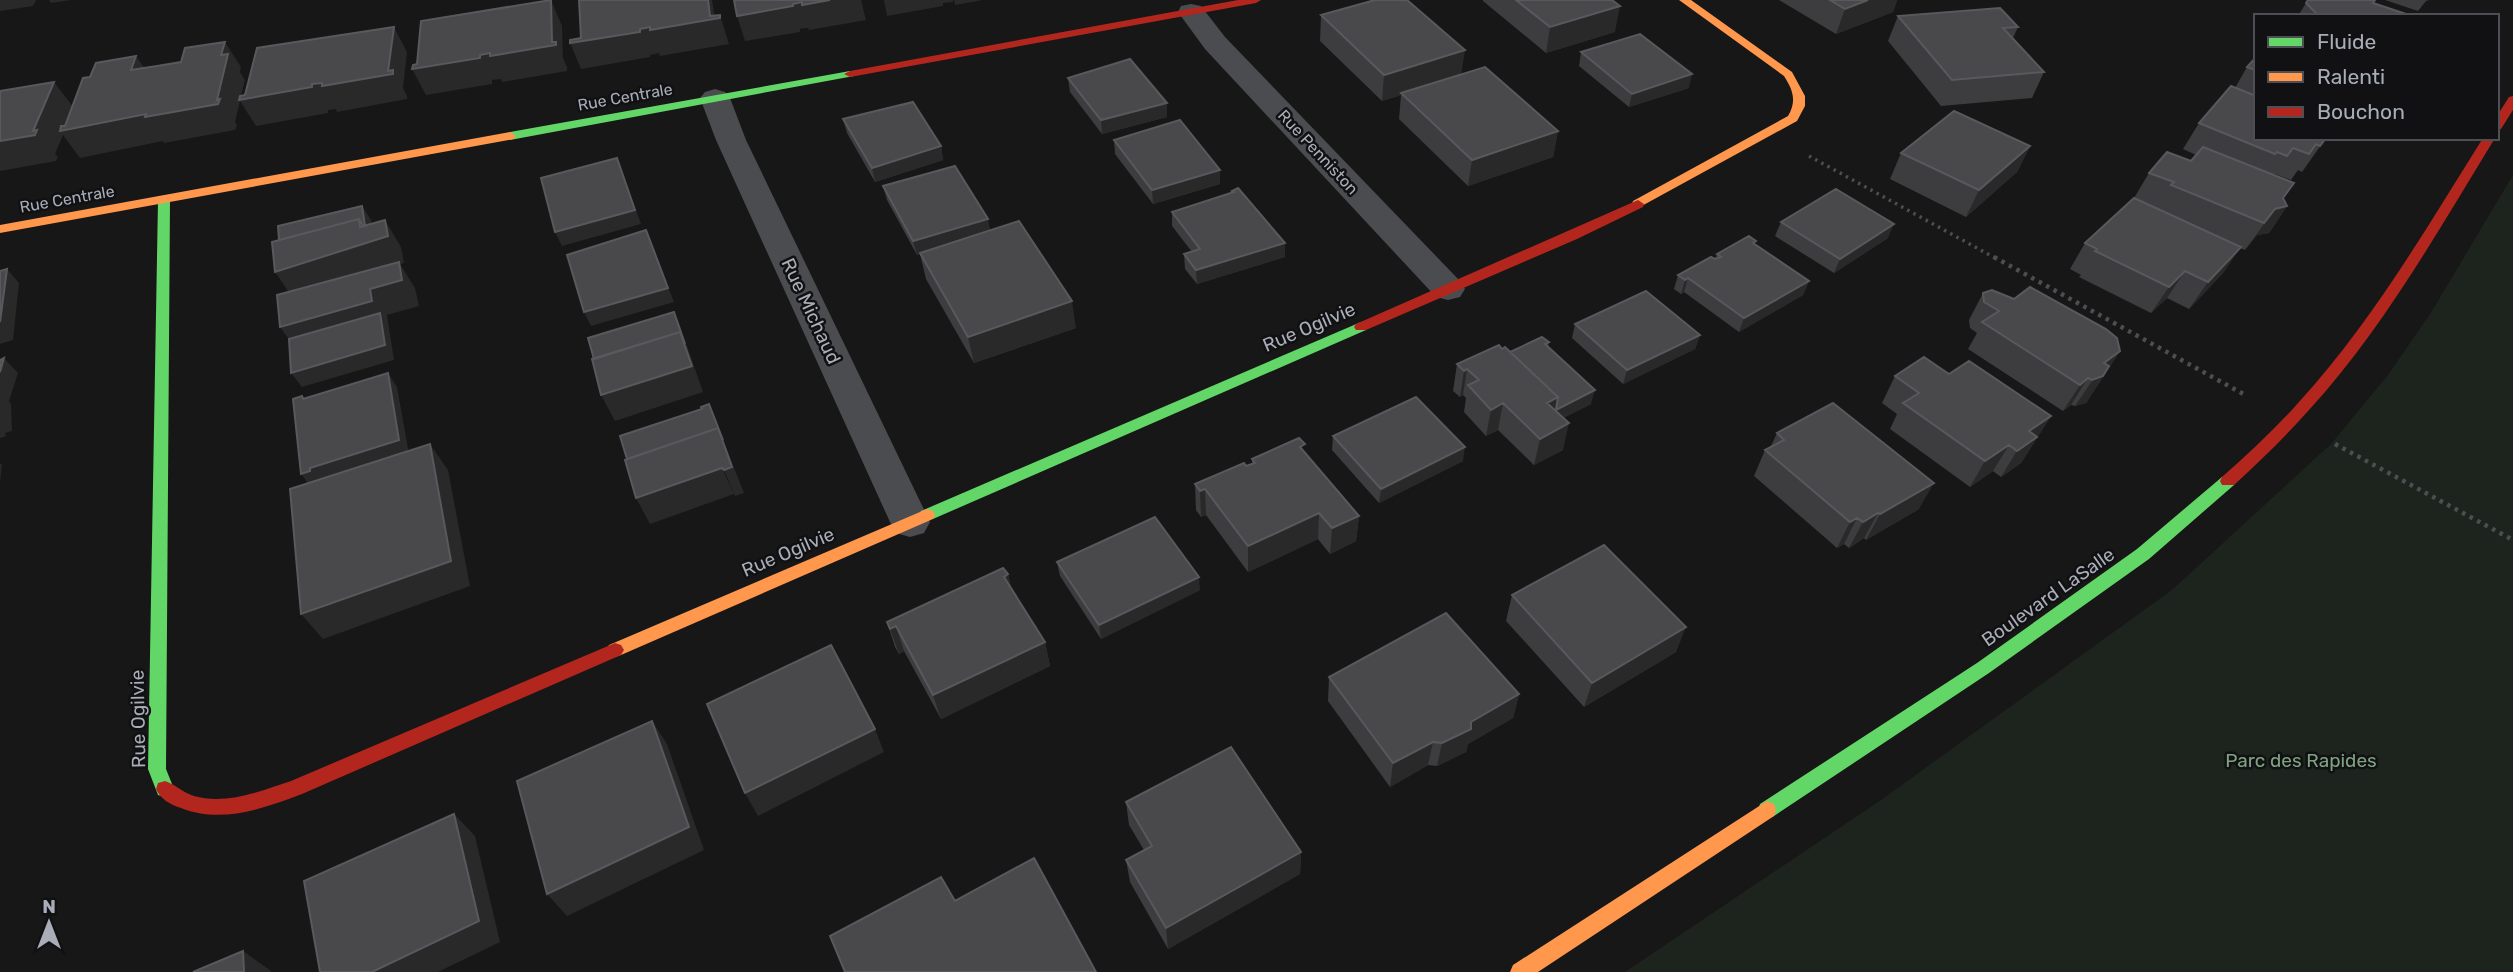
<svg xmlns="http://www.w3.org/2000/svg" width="2513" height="972" viewBox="0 0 2513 972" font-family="Rubik,sans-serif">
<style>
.green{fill:#1d241e}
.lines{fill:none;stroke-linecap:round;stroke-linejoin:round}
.path-far1{stroke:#4d4e52;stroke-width:3.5;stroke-dasharray:2.5 4.5;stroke-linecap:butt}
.path{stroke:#4d4e52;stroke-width:4.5;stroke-dasharray:3.5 5;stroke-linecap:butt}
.street{fill:#4b4c50;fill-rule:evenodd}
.fast{fill:#63d668;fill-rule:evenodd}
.slow{fill:#ff974d;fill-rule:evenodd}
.jam{fill:#b3261e;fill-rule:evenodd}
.wall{fill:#3d3d3f}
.shaded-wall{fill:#29292a}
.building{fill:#49494c;stroke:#58595d;stroke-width:2}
.labels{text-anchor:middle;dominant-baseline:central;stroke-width:5;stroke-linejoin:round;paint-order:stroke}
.far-street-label{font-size:16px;fill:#a8adb8;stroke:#111113}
.street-label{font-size:19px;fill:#a8adb8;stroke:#111113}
.park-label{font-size:19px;fill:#7fa381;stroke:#111113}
</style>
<rect width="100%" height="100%" fill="#171717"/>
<!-- green -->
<path class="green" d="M2513 175V972H1625L1881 800 2172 590 2332 443 2388 375 2432 311Z"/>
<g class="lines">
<!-- path-far1 -->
<path class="path-far1" d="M1809 156 1997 259"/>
<!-- path -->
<path class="path" d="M1994 257 2247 396
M2335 444 2513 540"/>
<!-- street -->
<path class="street" d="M1191 4 1201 6 1225 37 1460 281 1465 289 1460 297 1448 300 1436 297 1205 49 1178 12 1181 6Z
M715 89 725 92 730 98 746 140 930 522 924 533 910 537 896 533 890 522 716 140 700 98 705 92Z"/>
<!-- fast -->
<path class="fast" d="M850 71 856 74 854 76 510 140 504 136 510 132Z
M164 196 170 200 166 769 174 789 172 795 165 797 158 795 148 769 158 200Z
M1361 322 1366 324 1368 327 1366 330 933 519H921L919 515 921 511Z
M2228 475 2234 477 2236 481 2234 485 2149 559 1989 673 1774 816 1767 819 1760 816 1758 810 1760 804 1977 663 2137 549 2222 477Z"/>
<!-- slow -->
<path class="slow" d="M1679 0H1691L1792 72 1805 96V106L1797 121 1638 208 1632 204 1633 201 1788 116C1797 101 1793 90 1784 76Z
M510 132 516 136 514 139 0 233V225Z
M927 509 933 511 935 515 933 519 621 655 615 657 609 655 606 650 609 645Z
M1767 801 1774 804 1776 810 1774 816 1538 972H1510L1513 965Z"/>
<!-- jam -->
<path class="jam" d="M1238 0H1261L1256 3 850 77 844 74 850 71Z
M2513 96V110L2501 129 2497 130V116L2509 97Z
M2483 138H2495C2438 231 2383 329 2309 410 2285 437 2260 461 2234 485H2222L2220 481 2222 477C2249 453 2275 429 2299 402 2371 323 2426 229 2483 138Z
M1638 200 1644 204 1643 207 1577 239 1366 330H1356L1354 327 1356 324Z
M615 643 621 645 624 650 621 655 302 794C262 809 221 824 181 808 171 805 160 799 156 789L158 783 165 781C175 784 183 793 194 796 226 805 261 791 291 781Z"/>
</g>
<!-- wall -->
<path class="wall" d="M1483 0H1612L1615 32 1546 53 1483 1Z
M1779 0H1897L1893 12 1836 34Z
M2375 0 2373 3 2412 16H2298L2306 3Z
M2385 0H2429L2426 1 2418 11Z
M1321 15 1461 74 1558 131 1553 157 1468 186 1399 119 1401 95 1382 101 1320 41Z
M1898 16 2018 27 2013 38 2044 72 2032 98 1941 106 1888 41Z
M1581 52 1689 88 1629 107 1579 66Z
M2256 57V138H2326L2302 172 2298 170 2291 180 2275 174 2274 176 2287 206 2269 233 2257 235 2245 250 2240 248 2223 273 2189 309 2167 298 2151 313 2079 277 2081 275 2070 269 2085 243 2134 198 2149 173 2191 161 2196 155 2183 149 2199 123 2235 88 2247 67Z
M1068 78 1167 103V117L1102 134 1070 92Z
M843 119 941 146 943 160 875 182 847 133Z
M1114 140 1220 184 1153 204 1115 154Z
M2030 146 2017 172 1966 217 1890 179 1901 153Z
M883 186 990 231 1076 328 974 363 926 279 920 254 917 255 887 200Z
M1232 191 1285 257 1197 284 1185 269 1184 254 1192 252 1172 226V212L1232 193Z
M1781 222 1888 238 1834 273 1775 236Z
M1755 244 1809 281 1803 295 1739 332 1684 292 1681 294 1674 289 1678 275 1715 259 1717 254Z
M1983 293 2120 351 2086 403 2075 406 2071 405 2063 411 1968 349 1977 333 1970 328 1969 320Z
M1575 324 1700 335 1695 349 1623 384 1572 338Z
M1549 342 1548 347 1591 404 1563 418V450L1534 465 1498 430 1486 436 1464 412 1466 398 1463 395 1460 397 1453 391 1457 364 1502 349 1510 352Z
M1949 374 2051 416 2021 463 2001 477 1993 471 1970 487 1890 429 1897 414 1882 403 1895 376Z
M1777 433 1919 509 1866 540 1864 538 1849 548 1844 544 1837 548 1754 476 1765 450 1771 446Z
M1333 436 1463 461 1379 503 1332 450Z
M1304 452 1359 516 1356 541 1330 554 1318 539 1248 572 1206 515 1201 517 1196 510 1195 484 1246 466 1252 464V459Z
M1057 562 1200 590 1101 639 1060 576Z
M1008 574 1011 588 1045 642 1050 666 941 719 904 651 899 654 895 647 887 622Z
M1512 595 1676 652 1584 707 1506 621Z
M1329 677 1519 694 1513 718 1468 744 1466 752 1437 766 1428 765 1390 787 1328 701Z
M1126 802 1301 852 1300 874 1168 949 1130 882 1126 860 1144 850 1129 825Z"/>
<!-- shaded-wall -->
<path class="shaded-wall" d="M0 0H36L33 6 0 11Z
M49 0H71L51 3Z
M551 0 562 26 563 58 567 67V71L502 82 501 79 492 80V84L426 95 412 69 480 55 552 42Z
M708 0H712L715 19 720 15 729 44 660 56 659 53 650 55V57L581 69 570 43 650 27Z
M830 0H861L866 20 809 30 808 28H805L800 29V32L745 41 737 16 793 4Z
M884 0H953V2L943 3V6L887 16Z
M954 0H983L955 5Z
M1868 0H1897L1893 12 1836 34 1845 9Z
M1620 6 1615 32 1546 53 1550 27Z
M394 27 407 52 403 88 407 96V99L337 112 336 109 328 110V113L256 126 240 101 235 122 237 125 235 130 164 143 163 141 80 158 63 135 55 154 58 157 56 161 0 171V141L33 131 54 82 74 108 217 100 221 55 225 42 241 67 240 72 245 80 240 99 312 84 388 71Z
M1465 50 1461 76 1401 93V95L1382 101 1384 75Z
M136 56 154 82 131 70Z
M1692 74 1689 88 1629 107 1632 94Z
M1167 103V117L1102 134 1101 120Z
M1558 131 1553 157 1468 186 1472 160Z
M941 146 943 160 875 182 872 168Z
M2030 146 2017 172 1966 217 1979 190Z
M617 158 641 224 562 246 555 232Z
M1220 170V184L1153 204 1152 190Z
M362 206 371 220 374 240 385 220 401 247 404 263 400 264 415 288 419 306 387 315 394 360 302 387 291 373 299 353 280 327 293 298 275 272 360 227 359 219Z
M2287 206 2269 233 2257 235 2245 250 2275 209Z
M988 219 991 233 917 255 913 241Z
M1894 224 1888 238 1834 273 1840 259Z
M646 230 674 302 591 326 584 312Z
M1285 243V257L1197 284 1196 270Z
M2241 247 2223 273 2189 309 2208 282Z
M7 269 19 283 13 340 0 344V322Z
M2185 271 2167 298 2151 313 2169 287Z
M1688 278 1684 292 1681 294 1685 280Z
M1809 281 1803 295 1739 332 1744 318Z
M1072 301 1076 328 974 363 968 337Z
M674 312 680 326 703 392 615 421 601 395Z
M1700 335 1695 349 1623 384 1627 370Z
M2120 351 2086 403 2075 406 2104 363Z
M4 358 18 373 9 401 11 404 12 431 5 433 6 436 0 438V372Z
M1467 369 1463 395 1460 397 1464 371Z
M388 373 397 387 409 454 312 488 301 474 310 468Z
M2088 378 2071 405 2063 411 2080 385Z
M1595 390 1591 404 1541 429 1547 403 1558 397Z
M1503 403 1498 430 1486 436 1491 410Z
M709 404 744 493 735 496 724 470 728 455 638 486Z
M2051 416 2021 463 2001 477 2029 431Z
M1569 423 1563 450 1534 465 1540 439Z
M430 444 448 470 470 586 323 639 301 614Z
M2009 445 1993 471 1970 487 1985 461Z
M1465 447 1463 461 1379 503 1381 489Z
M0 463 2 465 0 482Z
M722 468 734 494 650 524 636 498Z
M1934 483 1919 509 1866 540 1880 514Z
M1205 489 1206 515 1201 517 1200 491Z
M1319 513 1318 539 1248 572V546Z
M1878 513 1864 538 1849 548 1863 522Z
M1359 516 1356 541 1330 554 1332 528Z
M1857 518 1844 544 1837 548 1850 522Z
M1008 574 1013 599 1004 577Z
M1199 577 1200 590 1101 639 1099 625Z
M896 626 904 651 899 654 890 629Z
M1686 627 1676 652 1584 707 1592 683Z
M1045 642 1050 666 941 719 933 695Z
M1519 694 1513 718 1468 744 1466 752 1437 766 1442 743 1471 722Z
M652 721 667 744 704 850 567 916 547 894Z
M875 729 884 752 758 816 745 793Z
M1433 742 1428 765 1390 787 1393 763Z
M454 814 475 836 500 942 438 972H372Z
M1301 852 1300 874 1168 949 1166 928Z
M243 951 271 971V972H244Z"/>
<!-- building -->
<path class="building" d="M551 0 552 42H556V45L490 56V53L480 55V58L412 69 413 65 417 64 421 21Z
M579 0H708L710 16 720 15V18L650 30V27L640 29V32L570 43V40L581 38Z
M734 0H830L802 5V2L793 4V6L737 16Z
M1375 0H1407L1465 50 1384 75 1321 15Z
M1516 0H1612L1620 6 1550 27Z
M1830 0H1868L1845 9Z
M2308 0H2375L2373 3 2412 16H2319L2306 3Z
M2000 8 2018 27 2003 28 2044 72 1952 80 1898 16Z
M394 27 388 71 393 70V74L322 86V83L312 84V87L239 100 240 96 245 95 257 48Z
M1640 34 1692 74 1632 94 1581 52Z
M225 42 221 55 228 54 217 100 220 99 218 104 145 117 146 114 60 131 61 126H65L83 78 90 77 96 63 136 56 131 70 157 66 181 62 185 48Z
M2256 57V70L2247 67Z
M1130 59 1167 103 1101 120 1068 78Z
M1485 67 1558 131 1472 160 1401 93Z
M54 82 33 131 37 130 35 135 0 141V91Z
M2231 86 2256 96V138H2326L2320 146 2316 144 2309 154 2293 148 2287 156 2277 152 2275 154 2199 123Z
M913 102 941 146 872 168 843 119Z
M1954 111 2030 146 1979 190 1901 153Z
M1180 120 1220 170 1152 190 1114 140Z
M2203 147 2294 183 2283 198 2287 206 2275 209 2264 223 2171 185 2174 182 2149 173 2167 152 2191 161Z
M617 158 635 210 555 232 541 178Z
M955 166 988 219 913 241 883 186Z
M1238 188 1285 243 1196 270 1184 254 1200 249 1172 212 1234 192 1232 191Z
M1836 189 1894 224 1840 259 1781 222Z
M2134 198 2241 247 2208 282 2185 271 2169 287 2095 251 2097 249 2085 243Z
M362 206 365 226H363L359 219 279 240 278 226Z
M359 219 360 227 385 220 388 236 275 272 272 242Z
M1019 221 1072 301 968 337 920 253Z
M646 230 668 288 584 312 567 255Z
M1749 236 1756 241 1753 243 1809 281 1744 318 1688 278 1685 280 1678 275 1711 257 1715 259 1721 257 1717 254Z
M399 262 402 280 370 289 372 301 280 327 277 295Z
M7 269 0 322V271Z
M2030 287 2106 329 2117 338 2120 351 2104 363 2109 366 2103 376 2092 380 2088 378 2080 385 1982 322 1999 311 1984 302 1983 293 1992 290 2014 299Z
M1646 291 1700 335 1627 370 1575 324Z
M674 312 685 344 680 332 594 359 588 338Z
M380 313 385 345 291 373 289 339Z
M680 332 692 366 601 395 592 359Z
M1542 337 1549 342 1545 344 1595 390 1556 410 1558 397 1510 352Z
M1499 345 1502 349 1505 347 1558 397 1547 403 1569 423 1540 439 1503 403 1491 410 1468 385 1479 380 1467 369 1464 371 1457 364Z
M1924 357 1949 374 1969 361 2051 416 2029 431 2037 437 2017 451 2009 445 1985 461 1903 403 1919 393 1895 376Z
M4 358 0 372V360Z
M388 373 399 440 310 468V471L301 474 293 399 302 396 303 399Z
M1416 397 1465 447 1381 489 1333 436Z
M1833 403 1934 483 1880 514 1878 513 1863 522 1857 518 1850 522 1765 450 1784 440 1777 433Z
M709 404 723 440 718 428 627 459 620 436 702 409 701 407Z
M718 428 732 467 724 470 722 468 636 498 625 460Z
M1299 438 1305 444 1300 447 1359 516 1332 528 1319 513 1248 546 1205 489 1200 491 1195 484 1244 463 1246 466 1255 463 1252 459Z
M430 444 451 561 301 614 290 489Z
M1155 517 1199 577 1099 625 1057 562Z
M1604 545 1686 627 1592 683 1512 595Z
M1003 568 1008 574 1004 577 1045 642 933 695 896 626 890 629 887 622Z
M1446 613 1519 694 1471 722V729L1442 743 1433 742 1393 763 1329 677Z
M831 645 875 729 745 793 707 704Z
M652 721 689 827 547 894 517 781Z
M1231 747 1301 852 1166 928 1126 860 1152 846 1126 802Z
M454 814 479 921 372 972H320L304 881Z
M1034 858 1096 972H845L830 936 941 877 955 901Z
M243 951 244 972H193Z"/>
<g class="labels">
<!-- far-street labels -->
<g class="far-street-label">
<text transform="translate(625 97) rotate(-10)">Rue Centrale</text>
<text transform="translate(1318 152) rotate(47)">Rue Penniston</text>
<text transform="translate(67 199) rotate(-10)">Rue Centrale</text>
</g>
<!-- street labels -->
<g class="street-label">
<text transform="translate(811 311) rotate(65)">Rue Michaud</text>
<text transform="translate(1309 327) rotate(-23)">Rue Ogilvie</text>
<text transform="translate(788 552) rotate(-23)">Rue Ogilvie</text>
<text transform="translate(2048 597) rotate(-35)">Boulevard LaSalle</text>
<text transform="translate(138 719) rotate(-91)">Rue Ogilvie</text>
</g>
<!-- park labels -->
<g class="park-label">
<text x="2301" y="760">Parc des Rapides</text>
</g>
</g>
<!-- legend -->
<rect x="2254" y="14" width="245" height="126" fill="#111113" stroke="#4d4f55" stroke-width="2"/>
<rect x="2268" y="37" width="35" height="10" fill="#63d668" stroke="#4d4f55" stroke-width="2"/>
<text x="2317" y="49" font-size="21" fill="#a8adb8">Fluide</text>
<rect x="2268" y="72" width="35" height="10" fill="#ff974d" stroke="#4d4f55" stroke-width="2"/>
<text x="2317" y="84" font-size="21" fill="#a8adb8">Ralenti</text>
<rect x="2268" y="107" width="35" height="10" fill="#b3261e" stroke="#4d4f55" stroke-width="2"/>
<text x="2317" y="119" font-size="21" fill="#a8adb8">Bouchon</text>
<!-- north arrow -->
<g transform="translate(49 923)" stroke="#111113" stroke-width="5" paint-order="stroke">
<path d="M0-5L12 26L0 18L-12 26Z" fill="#a8adb8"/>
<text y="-10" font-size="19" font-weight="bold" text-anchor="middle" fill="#a8adb8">N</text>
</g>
</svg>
